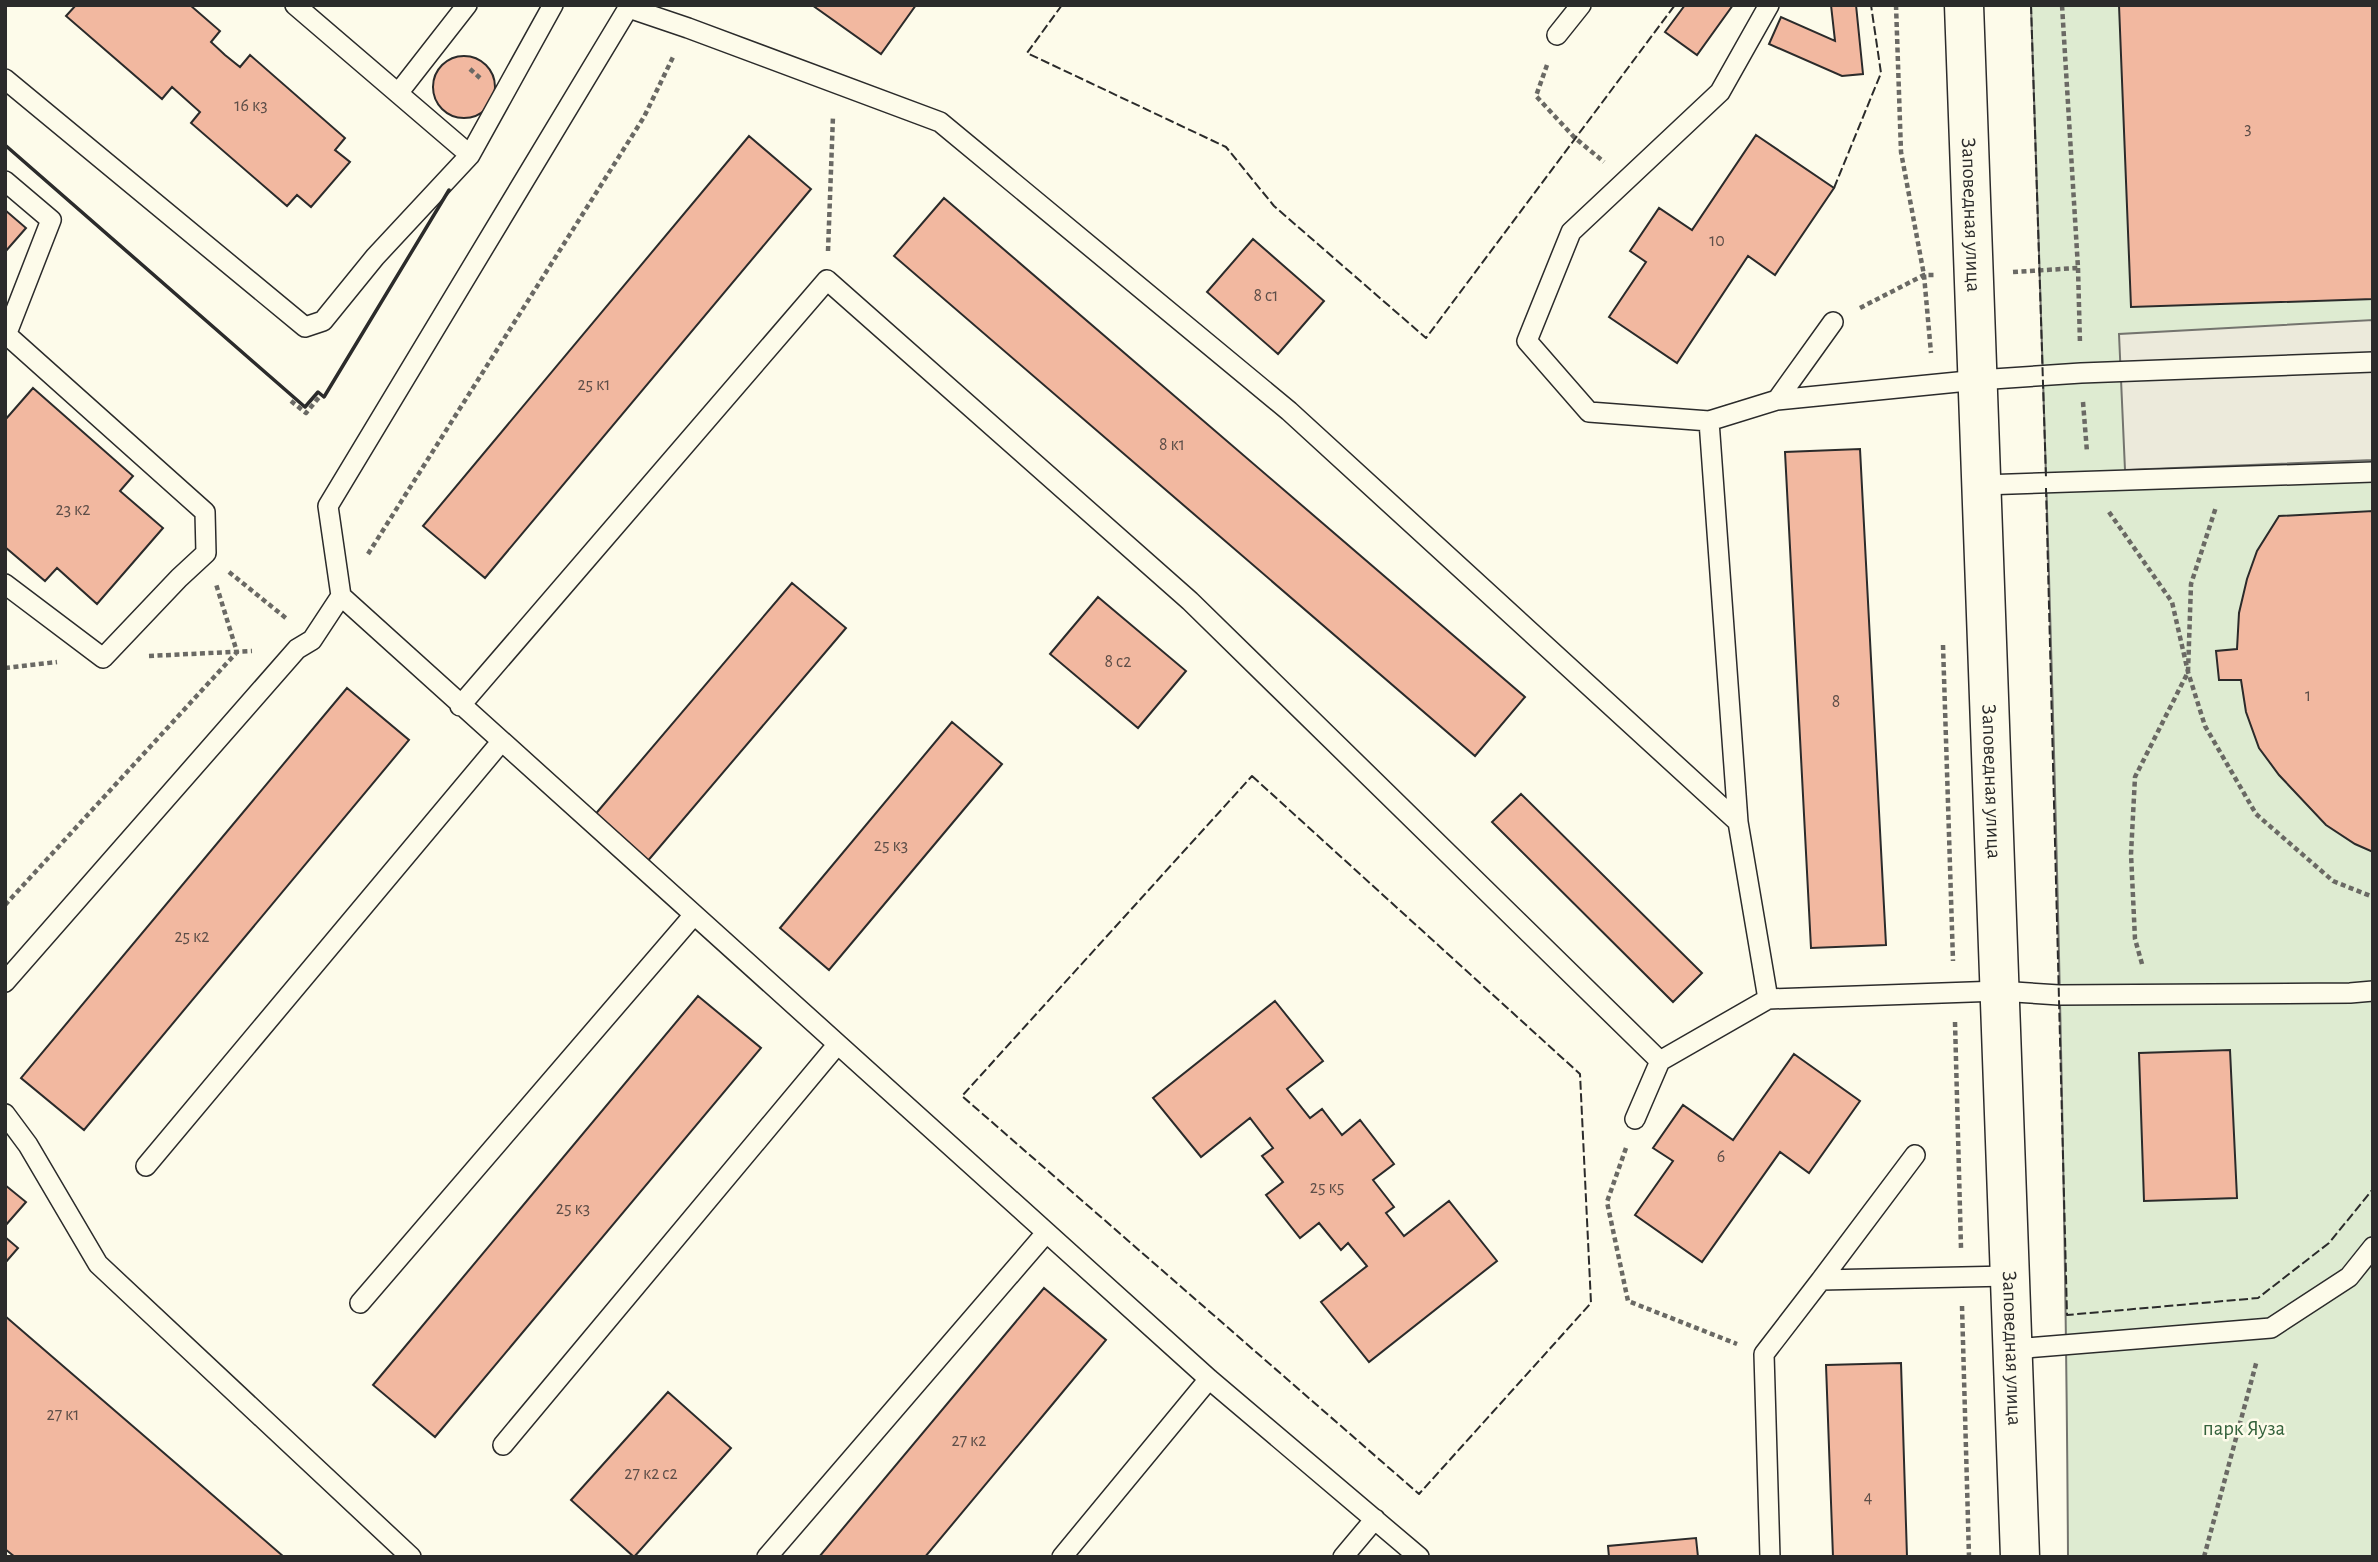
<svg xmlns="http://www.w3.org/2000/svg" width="2378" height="1562" viewBox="0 0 2378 1562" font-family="'Alegreya Sans',sans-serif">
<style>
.green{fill:#deebd1;stroke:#74746e;stroke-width:2}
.parking{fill:#eceadb;stroke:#74746e;stroke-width:2}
.building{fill:#f2b8a0;stroke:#2b2b2b;stroke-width:2}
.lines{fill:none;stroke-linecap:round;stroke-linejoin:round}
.lane-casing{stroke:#2b2b2b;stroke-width:22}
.secondary-casing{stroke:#2b2b2b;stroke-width:41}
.path{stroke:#6a6964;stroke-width:4.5;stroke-dasharray:5 3.5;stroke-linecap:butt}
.lane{stroke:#fdfbea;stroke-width:19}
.secondary{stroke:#fdfbea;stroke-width:38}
.fence{stroke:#2b2b2b;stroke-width:2;stroke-dasharray:9 3.5;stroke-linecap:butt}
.wall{stroke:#2b2b2b;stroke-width:3.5}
.labels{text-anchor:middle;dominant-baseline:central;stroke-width:5;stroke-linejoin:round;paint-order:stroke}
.number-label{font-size:18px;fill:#5d4e48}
.street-label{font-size:21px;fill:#2b2b2b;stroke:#fdfbea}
.park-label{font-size:21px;fill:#34623c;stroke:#fdfbea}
</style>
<rect width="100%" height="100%" fill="#fdfbea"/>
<!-- green -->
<path class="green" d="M2031 5H2373V1557H2068C2065 1040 2048 522 2031 5Z"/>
<!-- parking -->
<path class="parking" d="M2373 320V460L2125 470 2119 334Z"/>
<!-- building -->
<path class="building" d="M76 5H190L220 31 211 42 225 55 240 67 250 55 345 138 335 150 350 162 311 207 297 195 287 206 191 123 200 112 172 87 162 99 66 16Z
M812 5H916L881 54Z
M1685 5H1733L1697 55 1665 32Z
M1831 5H1856L1863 74 1842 76 1769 44 1781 17 1835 41Z
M2119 5H2373V299L2131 307Z
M433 87a31 31 0 1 1 62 0a31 31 0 1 1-62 0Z
M1756 135 1834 188 1775 275 1748 256 1677 363 1609 317 1646 262 1630 251 1659 208 1692 230Z
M749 136 811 189 485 578 423 526Z
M944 198 1525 697 1475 756 894 256Z
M5 210 26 228 5 252Z
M5 210 26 228 5 252Z
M1253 239 1324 301 1278 354 1207 292Z
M33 388 133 476 120 491 163 528 97 604 57 568 45 581 5 547V420Z
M1860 449 1886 945 1811 948 1785 452Z
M2373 511V852L2355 844 2326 825 2279 775 2259 748 2246 712 2241 680H2219L2216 651 2237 649 2239 613 2247 579 2257 551 2279 516Z
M792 583 846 628 646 863 593 817Z
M1098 597 1186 671 1138 728 1050 654Z
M347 688 409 740 84 1130 21 1078Z
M952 722 1002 764 829 970 780 928Z
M1521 794 1702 973 1673 1002 1492 822Z
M698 996 761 1048 435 1437 373 1385Z
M1275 1001 1323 1061 1287 1089 1310 1118 1322 1109 1342 1135 1360 1120 1394 1164 1373 1180 1394 1207 1386 1213 1404 1236 1449 1201 1497 1261 1369 1362 1321 1302 1367 1266 1348 1243 1341 1250 1319 1223 1300 1238 1266 1195 1283 1182 1262 1156 1273 1148 1250 1118 1201 1157 1153 1098Z
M2230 1050 2237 1198 2144 1201 2139 1053Z
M1794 1054 1860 1101 1809 1173 1780 1152 1702 1262 1635 1215 1673 1161 1653 1148 1683 1105 1733 1140Z
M5 1185 26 1202 5 1226Z
M5 1237 18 1248 5 1263Z
M1044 1288 1106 1340 1051 1406 925 1557H819Z
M5 1316 186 1472 284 1557H15L5 1549Z
M1901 1363 1907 1557H1833L1826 1365Z
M668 1392 731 1448 634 1557 571 1500Z
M1696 1538 1698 1557H1609L1608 1546Z"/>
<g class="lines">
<defs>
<path id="lane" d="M295 5 470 155
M630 5 328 506 341 596 1209 1379 1419 1557
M1769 5 1720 92 1571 232 1527 341 1589 412 1709 421 1777 400 1978 380 2081 373 2373 362
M629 8 688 28 940 122 1289 411 1738 822
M1557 35 1581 5
M5 79 305 327 323 321 375 257 470 155 553 5
M399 92 467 5
M5 181 51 220 5 338
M1777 400 1833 322
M1982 485 2373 472
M5 584 103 658 179 578 206 553 205 512 7 335
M460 706 827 280 1190 601 1660 1061 1768 999 1738 822 1709 421
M5 982 297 649 312 640 341 596
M1768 999 1999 991 2059 995 2350 993 2373 991
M5 1114 28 1145 98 1264 411 1557
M1635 1119 1660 1061
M146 1166 501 742
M1821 1280 1915 1155
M360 1303 693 916
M2014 1349 2271 1328 2349 1277 2373 1247
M503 1445 837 1045
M767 1557 1046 1233
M1062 1557 1209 1379
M1343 1557 1375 1519
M1770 1557 1764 1354 1821 1280 2009 1276"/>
<g id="secondary">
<path id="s1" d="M1964 5 2020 1557"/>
</g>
</defs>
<!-- lane casing -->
<use href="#lane" class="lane-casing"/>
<!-- secondary casing -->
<use href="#secondary" class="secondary-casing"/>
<!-- path -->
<path class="path" d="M1896 5 1901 152 1924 275 1931 353
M1547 65 1536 96 1575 138 1604 162
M470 69 480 78
M828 251 833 116
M2078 268 2080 344
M2013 272 2078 268 2062 5
M1860 308 1924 275H1935
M291 401 306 413 321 395
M2083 402 2087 452
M2109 512 2172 602 2188 672 2205 726 2256 814 2333 881 2373 897
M368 554 644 117 674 55
M229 572 287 619
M1943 645 1953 961
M149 656 252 651
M5 668 57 662
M5 905 237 652 216 584
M2142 964 2135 939 2131 854 2135 777 2188 672 2191 584 2216 507
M1955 1022 1961 1248
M1626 1148 1607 1202 1628 1301 1737 1344
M1962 1306 1969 1557
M2204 1557 2257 1360"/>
<!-- lane -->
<use href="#lane" class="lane"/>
<!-- secondary -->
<use href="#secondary" class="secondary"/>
<!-- fence -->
<path class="fence" d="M1062 5 1027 53 1226 147 1274 206 1426 338 1675 5
M2031 5 2046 478
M1834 188 1881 73 1871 5
M2046 488 2067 1315 2258 1298 2329 1243 2373 1189
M1252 776 1580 1074 1591 1303 1419 1494 962 1096Z"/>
<!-- wall -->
<path class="wall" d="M5 145 305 407 318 392 324 397 449 190"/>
</g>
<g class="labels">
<!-- number labels -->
<g class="number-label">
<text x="251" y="106">16 к3</text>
<text x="2248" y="129">3</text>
<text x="1717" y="241">10</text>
<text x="1266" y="296">8 с1</text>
<text x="594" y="385">25 к1</text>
<text x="1172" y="445">8 к1</text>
<text x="73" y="510">23 к2</text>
<text x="1118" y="662">8 с2</text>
<text x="2308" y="696">1</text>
<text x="1836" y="702">8</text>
<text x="891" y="846">25 к3</text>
<text x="192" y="937">25 к2</text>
<text x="1721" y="1157">6</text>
<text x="1327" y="1188">25 к5</text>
<text x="573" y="1209">25 к3</text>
<text x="63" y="1415">27 к1</text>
<text x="969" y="1441">27 к2</text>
<text x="651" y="1474">27 к2 с2</text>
<text x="1868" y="1498">4</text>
</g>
<!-- street labels -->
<g class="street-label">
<text stroke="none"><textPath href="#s1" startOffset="210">Заповедная улица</textPath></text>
<text stroke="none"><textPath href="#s1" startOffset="777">Заповедная улица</textPath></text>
<text stroke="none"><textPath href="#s1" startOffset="1344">Заповедная улица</textPath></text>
</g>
<!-- park labels -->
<g class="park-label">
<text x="2244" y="1428">парк Яуза</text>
</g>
</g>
<!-- border -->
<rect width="2378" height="1562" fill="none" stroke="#2b2b2b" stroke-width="14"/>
</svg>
